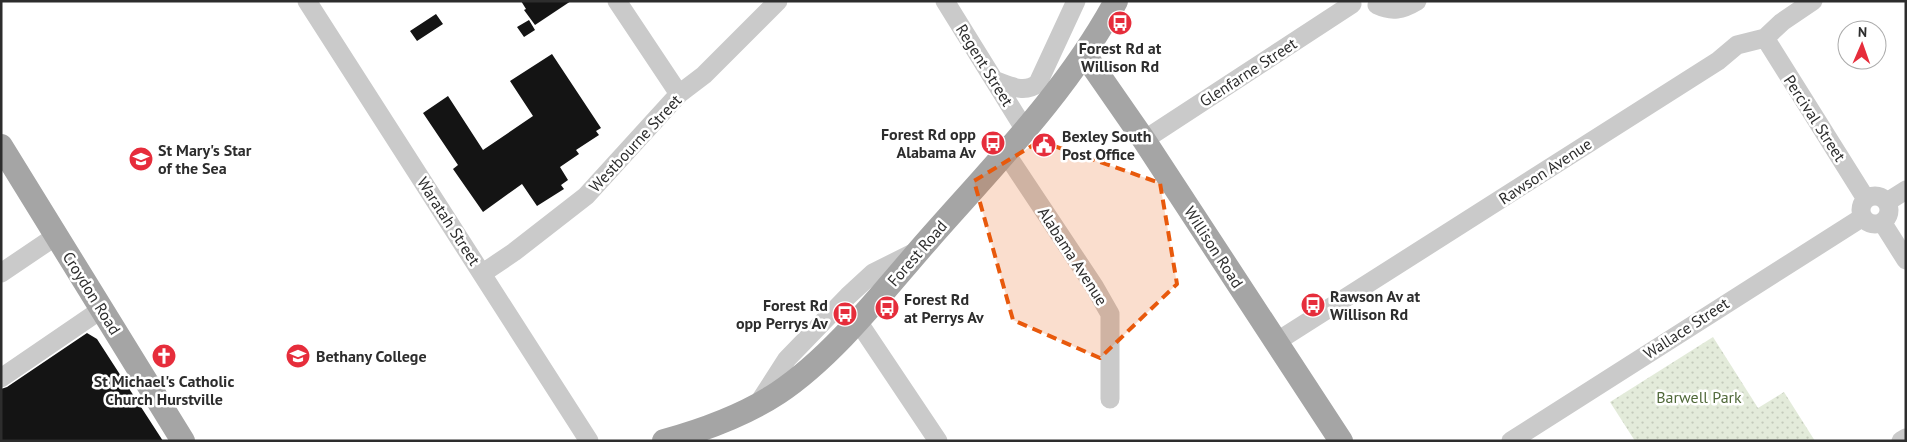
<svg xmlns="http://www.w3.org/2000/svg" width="1907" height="442" viewBox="0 0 1907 442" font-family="'PT Sans',sans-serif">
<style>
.park{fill:url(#park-dots)}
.building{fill:#141414}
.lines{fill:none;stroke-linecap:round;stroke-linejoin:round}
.minor{stroke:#cacaca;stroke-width:19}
.major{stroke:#a5a5a5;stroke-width:24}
.marked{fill:#e8590c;fill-opacity:0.2;stroke:#e8590c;stroke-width:4;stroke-dasharray:10 6;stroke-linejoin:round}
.labels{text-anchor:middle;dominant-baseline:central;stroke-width:5;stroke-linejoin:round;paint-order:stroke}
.poi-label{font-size:16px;font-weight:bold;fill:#2d2d2d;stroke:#fff;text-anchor:start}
.street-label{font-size:16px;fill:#2d2d2d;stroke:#fff}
.park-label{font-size:16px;fill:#50693a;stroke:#fff}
</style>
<defs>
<pattern id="park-dots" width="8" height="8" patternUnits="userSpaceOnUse" patternTransform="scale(1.25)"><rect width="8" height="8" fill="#e3ebda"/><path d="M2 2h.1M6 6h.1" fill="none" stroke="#c3cabb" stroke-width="1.8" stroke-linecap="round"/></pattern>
</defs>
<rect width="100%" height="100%" fill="#fff"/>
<!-- park -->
<path class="park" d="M1713 337 1758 408 1784 392 1815 441H1635L1610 402Z"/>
<!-- building -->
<path class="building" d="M521 1H571L535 25 524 10 526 9Z
M436 14 443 24 417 41 410 31Z
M529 20 535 30 524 37 517 27Z
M552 54 601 128 596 131 599 135 576 150 579 154 560 167 568 180 561 185 564 189 537 206 522 184 483 212 453 169 458 165 423 113 448 96 483 150 533 116 510 81Z
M87 333 97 339 163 441H1V389L7 387Z"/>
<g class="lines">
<!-- minor -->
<path class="minor" d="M307 1 589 441
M617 1 679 94
M945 1 1025 130
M1377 5C1392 12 1402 10 1417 1
M1765 38 1866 199
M996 81C1010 86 1025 94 1038 83L1076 1
M1144 140 1352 4
M1005 152 1094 286 1110 314V399
M1861 210a14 14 0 1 1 28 0a14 14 0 1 1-28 0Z
M1887 202 1906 190
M1882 222 1906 260
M1 273 56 236
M483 273 514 252 586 196 679 94 704 75 778 1
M857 320 938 441
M1276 342 1718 61 1737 45 1765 38 1782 22 1813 1
M1 378 102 309
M758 404 787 359 848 296 873 273 915 252
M1511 441 1863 217
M1901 441 1906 438"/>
<!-- major -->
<path class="major" d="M1085 55 1144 140 1341 441
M1 146 183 441
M664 441C704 430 743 416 778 393 834 356 885 289 929 239 996 163 1068 90 1116 1"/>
</g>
<!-- marked area -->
<path class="marked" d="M1040 141 1160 183 1177 284 1100 358 1013 320 974 181Z"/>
<!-- icons -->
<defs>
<symbol id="bus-disc" viewBox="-11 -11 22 22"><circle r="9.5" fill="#e62d3b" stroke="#fff"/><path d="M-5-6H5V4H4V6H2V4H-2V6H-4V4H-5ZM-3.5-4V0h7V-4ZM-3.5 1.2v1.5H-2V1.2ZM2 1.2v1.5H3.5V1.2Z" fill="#fff"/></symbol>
<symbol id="civic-disc" viewBox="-11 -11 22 22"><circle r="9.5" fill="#e62d3b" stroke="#fff"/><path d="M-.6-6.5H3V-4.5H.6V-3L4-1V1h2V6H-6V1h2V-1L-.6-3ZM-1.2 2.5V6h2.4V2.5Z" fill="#fff"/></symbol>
<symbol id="school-disc" viewBox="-11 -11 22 22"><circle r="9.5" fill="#e62d3b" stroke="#fff"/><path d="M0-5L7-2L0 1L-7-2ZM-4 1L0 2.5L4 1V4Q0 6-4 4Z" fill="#fff"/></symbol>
<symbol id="church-disc" viewBox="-11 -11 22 22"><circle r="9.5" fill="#e62d3b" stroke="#fff"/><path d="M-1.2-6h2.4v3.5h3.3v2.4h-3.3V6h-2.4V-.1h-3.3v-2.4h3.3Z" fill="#fff"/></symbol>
</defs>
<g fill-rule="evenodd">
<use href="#bus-disc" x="1106" y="9" width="28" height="28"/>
<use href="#bus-disc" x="979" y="129" width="28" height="28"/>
<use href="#civic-disc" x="1030" y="131" width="28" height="28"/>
<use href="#school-disc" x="127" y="145" width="28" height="28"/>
<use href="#bus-disc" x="1299" y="291" width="28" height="28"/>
<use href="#bus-disc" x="873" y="294" width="28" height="28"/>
<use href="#bus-disc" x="831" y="300" width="28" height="28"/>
<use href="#church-disc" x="150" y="342" width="28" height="28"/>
<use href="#school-disc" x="284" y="342" width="28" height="28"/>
</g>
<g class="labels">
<!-- poi labels -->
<g class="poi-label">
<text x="1120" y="48" text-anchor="middle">Forest Rd at<tspan x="1120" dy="18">Willison Rd</tspan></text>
<text x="976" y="134" text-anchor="end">Forest Rd opp<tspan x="976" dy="18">Alabama Av</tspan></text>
<text x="1062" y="136">Bexley South<tspan x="1062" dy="18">Post Office</tspan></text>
<text x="158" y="150">St Mary's Star<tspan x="158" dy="18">of the Sea</tspan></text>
<text x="1330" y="296">Rawson Av at<tspan x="1330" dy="18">Willison Rd</tspan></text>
<text x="904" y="299">Forest Rd<tspan x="904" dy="18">at Perrys Av</tspan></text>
<text x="828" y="305" text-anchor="end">Forest Rd<tspan x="828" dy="18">opp Perrys Av</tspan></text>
<text x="316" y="356">Bethany College</text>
<text x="164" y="381" text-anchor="middle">St Michael's Catholic<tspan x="164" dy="18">Church Hurstville</tspan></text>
</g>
<!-- street labels -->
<g class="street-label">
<text transform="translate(985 65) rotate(58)">Regent Street</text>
<text transform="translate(1248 72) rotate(-33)">Glenfarne Street</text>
<text transform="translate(1815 118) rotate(57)">Percival Street</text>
<text transform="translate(635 143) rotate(-47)">Westbourne Street</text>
<text transform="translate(1545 171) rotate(-33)">Rawson Avenue</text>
<text transform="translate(449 221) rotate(57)">Waratah Street</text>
<text transform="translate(1214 247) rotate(57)">Willison Road</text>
<text transform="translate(917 253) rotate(-49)">Forest Road</text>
<text transform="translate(1073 256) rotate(57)">Alabama Avenue</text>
<text transform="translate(92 293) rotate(58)">Croydon Road</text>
<text transform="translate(1686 328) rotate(-33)">Wallace Street</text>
</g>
<!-- park labels -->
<g class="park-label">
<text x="1699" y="397">Barwell Park</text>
</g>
</g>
<!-- border -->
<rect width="1907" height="442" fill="none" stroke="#2d2d2d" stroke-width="5"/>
<!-- north arrow -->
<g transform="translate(1862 45) rotate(2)"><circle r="24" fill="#ffffff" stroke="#ababab"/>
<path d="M0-4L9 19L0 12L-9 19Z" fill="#e62d3b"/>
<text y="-8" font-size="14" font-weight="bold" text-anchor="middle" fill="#2d2d2d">N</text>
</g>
</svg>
